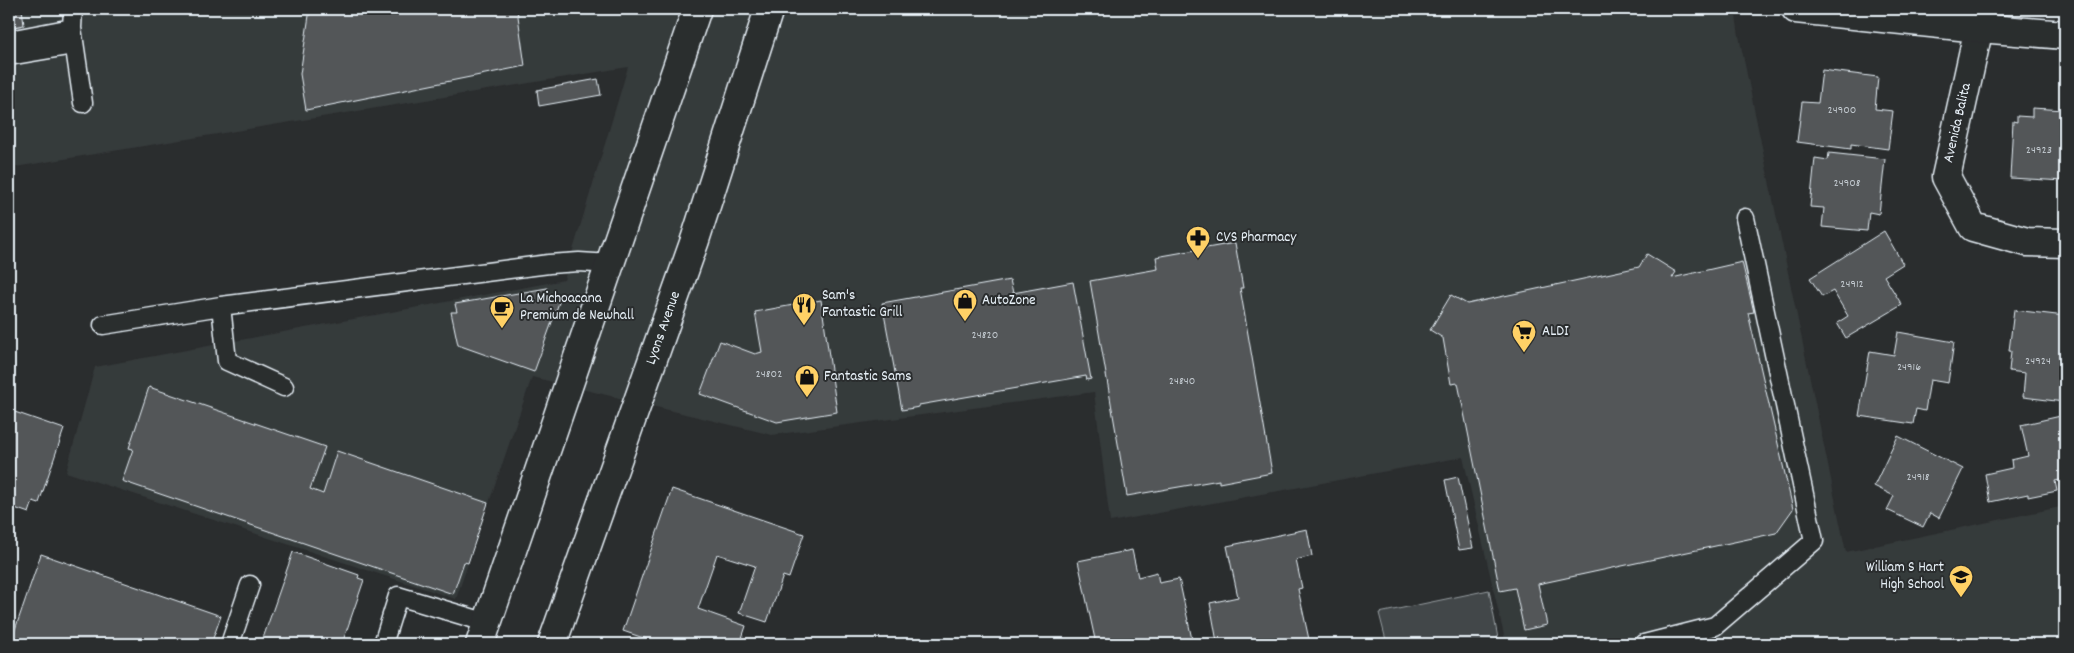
<svg xmlns="http://www.w3.org/2000/svg" width="2074" height="653" viewBox="0 0 2074 653" font-family="Dekko,sans-serif">
<style>
.built{fill:#363a3b}
.green{fill:#424648;stroke:#959ca0}
.building{fill:#535759;stroke:#e8f1f8}
.lines{fill:none;stroke-linecap:round;stroke-linejoin:round}
.lane-casing{stroke:#e8f1f8;stroke-width:21}
.street-casing{stroke:#e8f1f8;stroke-width:31}
.secondary-casing{stroke:#e8f1f8;stroke-width:31}
.lane{stroke:#2a2d2e;stroke-width:18}
.street{stroke:#2a2d2e;stroke-width:28}
.secondary{stroke:#2a2d2e;stroke-width:28}
.labels{text-anchor:middle;dominant-baseline:central;stroke-width:4;stroke-linejoin:round;paint-order:stroke}
.number-label{font-size:12px;fill:#c3cad0}
.street-label{font-size:15px;fill:#e8f1f8;stroke:#2a2d2e}
.poi-label{font-size:15px;fill:#e8f1f8;stroke:#2a2d2e;text-anchor:start}
</style>
<rect width="100%" height="100%" fill="#2a2d2e"/>
<filter id="ink" filterUnits="userSpaceOnUse"><feTurbulence type="fractalNoise" baseFrequency=".02" numOctaves="2"/><feDisplacementMap in="SourceGraphic" scale="10" xChannelSelector="R" yChannelSelector="G"/><feConvolveMatrix kernelMatrix="1 2 1 2 8 2 1 2 1" color-interpolation-filters="sRGB"/></filter>
<g filter="url(#ink)">
<!-- built -->
<path class="built" d="M9 9H1735L1739 36 1846 552 2065 506V644H1506L1463 457 1110 522 1094 392 772 435 532 377 456 599 66 472 95 367 564 280 628 67 9 168Z"/>
<!-- green -->
<path class="green" d="M1489 590 1499 644H1387L1379 613Z"/>
<!-- building -->
<path class="building" d="M9 9H22L24 25 9 28Z
M310 9H517L525 66 306 110 300 74Z
M1822 70 1878 77 1875 109 1893 111 1888 149 1851 144V149L1797 142 1802 102 1818 103Z
M598 79 601 95 539 106 537 90Z
M2032 108 2065 110V181L2010 178 2013 121 2017 122V116L2032 117Z
M1829 153 1885 159 1879 214 1869 212 1867 231 1822 227 1824 208 1810 207 1815 158 1828 160Z
M1884 231 1903 264 1884 276 1902 305 1846 338 1837 323 1848 316 1833 291 1822 297 1810 278Z
M1235 243 1243 288H1240L1272 473 1219 483V480L1127 496 1090 281 1158 269 1156 257Z
M1647 254 1676 272 1672 278 1742 262 1754 312 1748 313 1793 509 1776 533 1538 584 1547 625 1524 630 1515 588 1500 591 1458 383 1451 384 1443 338 1430 330 1451 295 1467 304 1639 267Z
M1010 280 1013 293 1073 282 1091 379 1087 380 1086 376 919 405V407L902 410 882 303Z
M547 288 548 293 561 297 534 372 458 345 451 312H457L455 304Z
M821 300 837 412 777 422 700 394 720 341 755 354 762 352 755 312Z
M2014 310 2065 316 2064 402 2023 397 2025 373 2009 371 2011 351H2009Z
M1898 332 1954 342 1948 383 1930 380 1925 411 1916 409 1913 424 1859 416 1870 351 1894 355Z
M149 387 325 447 310 489 323 494 337 451 488 503 468 563 464 562 453 594 122 481 133 449 129 448Z
M9 410 64 429 39 503 33 501 29 513 9 506Z
M2065 415V479L2055 481 2057 491 2028 497V494L1990 502 1985 474 2012 468 2011 460 2028 456 2021 425Z
M1898 436 1963 469 1939 518 1930 513 1923 527 1887 510 1894 496 1874 486Z
M1458 477 1473 548 1459 550 1445 480Z
M672 489 804 534 789 578 783 576 767 622 739 613 755 566 717 554 698 609 746 626 740 644H661L623 631Z
M1307 529 1312 556 1296 560 1302 588 1298 589 1310 644H1216L1217 642 1210 603 1238 597 1227 546Z
M1132 550 1138 577 1157 572 1159 583 1179 579 1193 644H1096L1078 561Z
M293 552 359 575 358 578 364 580 342 644H261Z
M41 554 221 616 211 644H10Z"/>
<g class="lines">
<defs>
<path id="lane" d="M73 9 72 28 83 103
M9 40 72 28
M9 56 74 45
M221 306 227 361 284 387
M103 325 221 306 549 264 579 262 611 264
M230 644 250 585
M383 644 398 596 488 623
M1644 644 1715 626 1814 541 1745 218"/>
<path id="street" d="M1983 9 1946 177 1973 227 2027 242 2065 243"/>
<g id="secondary">
<path d="M1796 9 1979 28 2065 35"/>
<path d="M480 644 697 9"/>
<path id="s1" d="M552 644 695 240 769 9"/>
</g>
</defs>
<!-- lane casing -->
<use href="#lane" class="lane-casing"/>
<!-- street casing -->
<use href="#street" class="street-casing"/>
<!-- secondary casing -->
<use href="#secondary" class="secondary-casing"/>
<!-- lane -->
<use href="#lane" class="lane"/>
<!-- street -->
<use href="#street" class="street"/>
<!-- secondary -->
<use href="#secondary" class="secondary"/>
</g>
</g>
<!-- icons -->
<defs>
<symbol id="pharmacy-pin" viewBox="-11 -11 22 30"><path d="M0 17L-7.5 6A9.5 9.5 0 1 1 7.5 6Z" fill="#ffd166" stroke="#2a2d2e"/><path d="M-2-6h4v4h4v4h-4v4h-4v-4h-4v-4h4Z" fill="#111"/></symbol>
<symbol id="shop-pin" viewBox="-11 -11 22 30"><path d="M0 17L-7.5 6A9.5 9.5 0 1 1 7.5 6Z" fill="#ffd166" stroke="#2a2d2e"/><path d="M-5-2.5h2.3a2.7 3.5 0 0 1 5.4 0H5L5.5 6h-11ZM-1.5-2.5h3a1.5 2.3 0 0 0-3 0Z" fill="#111"/></symbol>
<symbol id="restaurant-pin" viewBox="-11 -11 22 30"><path d="M0 17L-7.5 6A9.5 9.5 0 1 1 7.5 6Z" fill="#ffd166" stroke="#2a2d2e"/><path d="M-5-6h1v4h1v-4h1v4h1v-4h1v5L-1.5 .5V6h-2V.5L-5-1ZM5-6V6H3V1.5H1.5Q1.5-4 5-6Z" fill="#111"/></symbol>
<symbol id="cafe-pin" viewBox="-11 -11 22 30"><path d="M0 17L-7.5 6A9.5 9.5 0 1 1 7.5 6Z" fill="#ffd166" stroke="#2a2d2e"/><path d="M-5.5-4.5H6V0H3Q3 3.5 0 3.5H-2.5Q-5.5 3.5-5.5 0ZM3-3.2v2h1.7v-2ZM-6 4.5H4V6H-6Z" fill="#111"/></symbol>
<symbol id="supermarket-pin" viewBox="-11 -11 22 30"><path d="M0 17L-7.5 6A9.5 9.5 0 1 1 7.5 6Z" fill="#ffd166" stroke="#2a2d2e"/><path d="M-6-5.5h2.5l.6 2H6L4.5 2H-2.5L-4.4-4H-6ZM-1.5 3.2a1.3 1.3 0 1 0 .1 0ZM3 3.2a1.3 1.3 0 1 0 .1 0Z" fill="#111"/></symbol>
<symbol id="school-pin" viewBox="-11 -11 22 30"><path d="M0 17L-7.5 6A9.5 9.5 0 1 1 7.5 6Z" fill="#ffd166" stroke="#2a2d2e"/><path d="M0-5L7-2L0 1L-7-2ZM-4 1L0 2.5L4 1V4Q0 6-4 4Z" fill="#111"/></symbol>
</defs>
<g fill-rule="evenodd">
<use href="#pharmacy-pin" x="1184" y="224" width="28" height="38"/>
<use href="#shop-pin" x="951" y="287" width="28" height="38"/>
<use href="#restaurant-pin" x="790" y="291" width="28" height="38"/>
<use href="#cafe-pin" x="488" y="294" width="28" height="38"/>
<use href="#supermarket-pin" x="1510" y="318" width="28" height="38"/>
<use href="#shop-pin" x="793" y="363" width="28" height="38"/>
<use href="#school-pin" x="1947" y="563" width="28" height="38"/>
</g>
<g class="labels">
<!-- number labels -->
<g class="number-label">
<text x="1842" y="110">24900</text>
<text x="2039" y="150">24923</text>
<text x="1847" y="183">24908</text>
<text x="1852" y="284">24912</text>
<text x="985" y="335">24820</text>
<text x="2038" y="361">24924</text>
<text x="1909" y="367">24916</text>
<text x="769" y="374">24802</text>
<text x="1182" y="381">24840</text>
<text x="1918" y="477">24918</text>
</g>
<!-- street labels -->
<g class="street-label">
<text transform="translate(1958 123) rotate(-77)">Avenida Balita</text>
<text stroke="none"><textPath href="#s1" startOffset="335">Lyons Avenue</textPath></text>
</g>
<!-- poi labels -->
<g class="poi-label">
<text x="1216" y="238">CVS Pharmacy</text>
<text x="822" y="296">Sam's<tspan x="822" dy="17">Fantastic Grill</tspan></text>
<text x="520" y="299">La Michoacana<tspan x="520" dy="17">Premium de Newhall</tspan></text>
<text x="982" y="301">AutoZone</text>
<text x="1542" y="332">ALDI</text>
<text x="824" y="377">Fantastic Sams</text>
<text x="1944" y="568" text-anchor="end">William S Hart<tspan x="1944" dy="17">High School</tspan></text>
</g>
</g>
<!-- margin -->
<rect width="2074" height="653" fill="none" stroke="#2a2d2e" stroke-width="30"/>
<rect x="15" y="15" width="2044" height="623" fill="none" stroke="#e8f1f8" stroke-width="2" filter="url(#ink)"/>
</svg>
